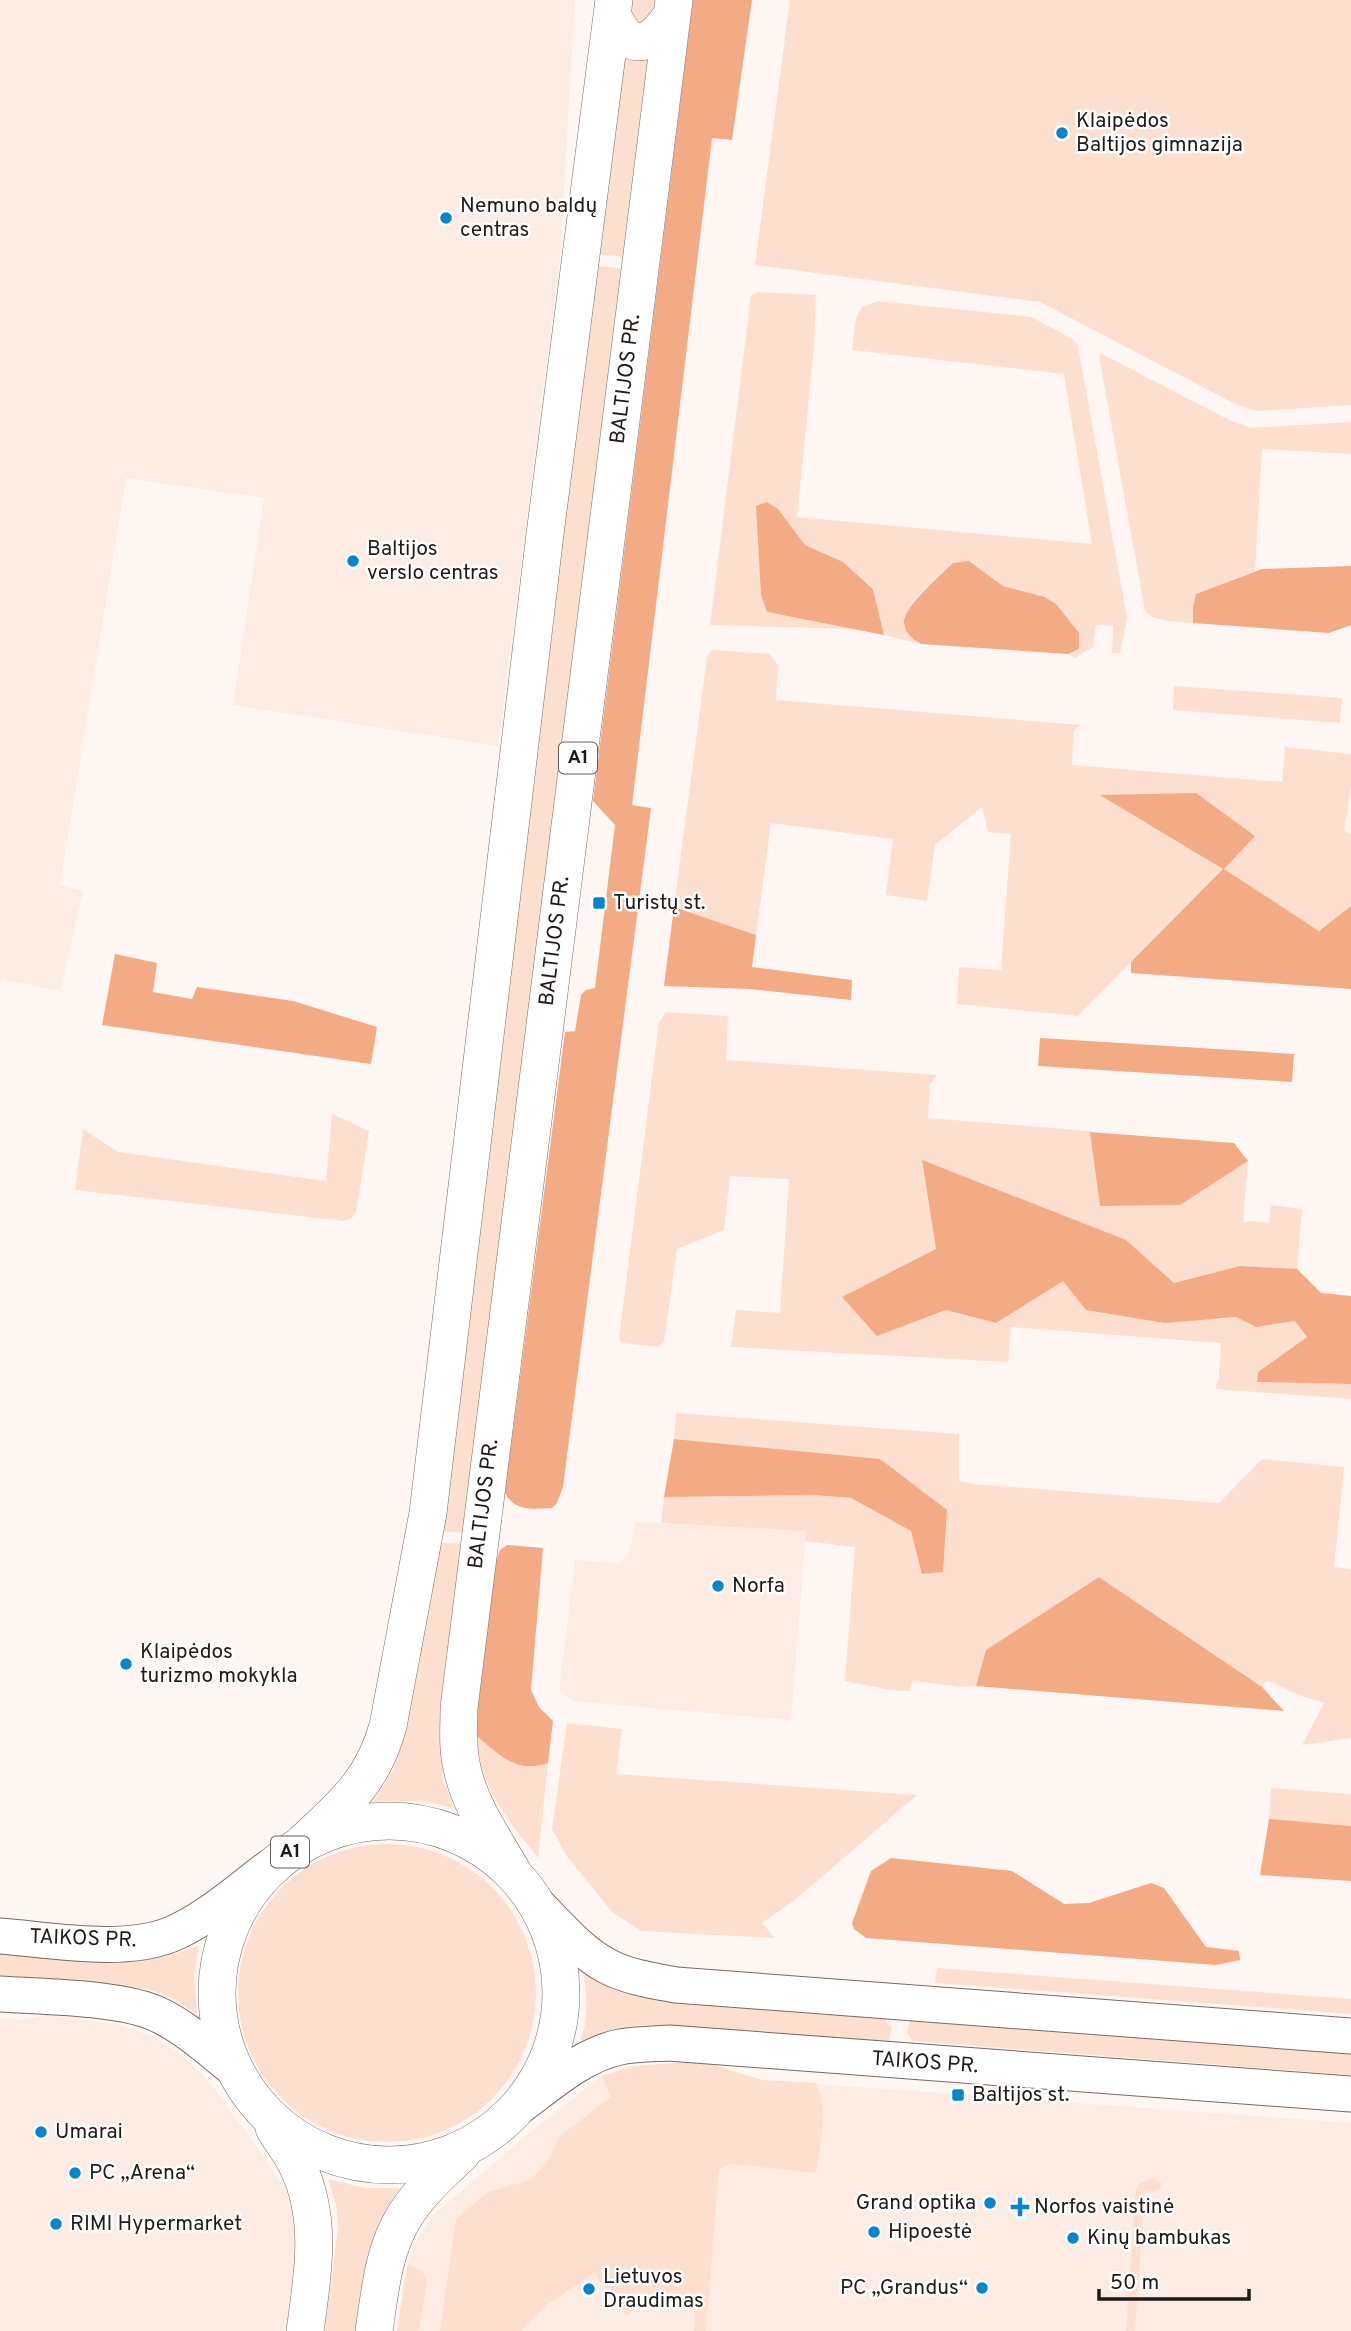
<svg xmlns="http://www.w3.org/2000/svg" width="1351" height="2331" viewBox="0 0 1351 2331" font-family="Overpass,sans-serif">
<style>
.built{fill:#fdece3}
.green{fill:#fddfd0}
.forest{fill:#f2ab84}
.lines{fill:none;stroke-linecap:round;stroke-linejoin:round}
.primary-casing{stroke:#7b6960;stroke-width:37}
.trunk-casing{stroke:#7b6960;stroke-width:38}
.primary{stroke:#fff;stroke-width:35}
.trunk{stroke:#fff;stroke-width:37}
.poi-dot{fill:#0485cc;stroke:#fff;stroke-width:2.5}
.labels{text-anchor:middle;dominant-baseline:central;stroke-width:5;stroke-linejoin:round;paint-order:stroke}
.shield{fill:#fff;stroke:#645f5c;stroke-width:2}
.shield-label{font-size:19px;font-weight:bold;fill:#211a16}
.poi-label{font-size:21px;fill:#211a16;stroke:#fff;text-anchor:start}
.street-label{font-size:21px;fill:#211a16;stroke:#fff}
</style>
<rect width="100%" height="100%" fill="#fef6f2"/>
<!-- built -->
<path class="built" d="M0 0H575L560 257 498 746 233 705 264 498 126 478 60 885 83 891 60 991 2 979 0 983Z
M636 1522 806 1531 791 1720 583 1702 571 1700 559 1690 575 1560 619 1564 628 1556Z
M44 2015 117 2024 159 2039 190 2061 215 2089 285 2187 298 2224 299 2263 288 2331H0V2018L25 2020Z
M633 2066 724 2068 762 2080 1351 2123V2331H397L405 2274 413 2246 433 2215 540 2124 602 2076Z"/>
<!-- green -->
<path class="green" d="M625 0H660L659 11 641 23 635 22Z
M790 0H1351V405L1257 411 1239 406 1040 302 755 265Z
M652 51 627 257 593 254 617 55Z
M591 265 625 269 465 1533 431 1531Z
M758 292 816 295 814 346 797 517 1092 544 1064 374 852 350 856 319 861 308 878 301 1032 317 1074 340 1078 346 1127 618 1120 653 1112 654 1113 626 1096 625 1093 647 1075 658 1068 654 1079 649 1056 604 1045 597 1003 586 969 561 953 563C931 585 880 619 921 644L884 635 873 588 843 562 805 545 778 509 767 612 853 629 710 625 751 296Z
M1102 354 1229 420 1251 428 1351 422V454L1262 449 1255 571 1196 594 1193 607V623C1178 621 1155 623 1145 611L1099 356Z
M715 650 770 654 778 665 776 700 1081 725 1074 730 1072 765 1282 782 1285 747 1351 754V787L1344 831 1351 833V906L1319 931 1223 869 1078 1016 957 1004 959 967 1001 970 1011 834 988 832 982 807 935 845 927 901 886 895 893 839 771 823 756 935 674 907 707 657 711 651Z
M1174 686 1342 698 1340 723 1173 710Z
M666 1012 728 1016 726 1060 937 1075 930 1084 928 1118 1090 1131 1100 1206 1180 1205 1248 1161 1243 1223 1249 1221 1269 1223 1271 1205 1302 1209 1297 1269 1240 1266 1174 1283 1126 1240 922 1161 936 1249 877 1336 946 1310 996 1323 1063 1281 1215 1320 1236 1317 1256 1327 1295 1321 1308 1337 1258 1372 1257 1382 1351 1384V1399L1215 1389 1219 1378 1221 1343 1011 1327 1008 1362 731 1347 736 1310 780 1313 789 1179 730 1176 724 1230 677 1249 664 1342 658 1347 622 1343 619 1338 659 1022Z
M332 1114 369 1131 356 1212 352 1218 344 1221 75 1190 83 1129 118 1152 326 1181Z
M676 1413 959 1434V1481L974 1484 1219 1503 1262 1459 1344 1467 1334 1567 1351 1569V1738L1302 1745 1324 1703 1296 1694 1267 1680 1262 1687 1099 1577 986 1650 976 1686 961 1687 913 1681 909 1691 891 1690 845 1681 855 1547 805 1541V1531L661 1523 664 1497 815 1495 851 1498 911 1531 943 1572 881 1459 674 1439Z
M429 1542 465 1544 441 1723 443 1779 454 1808 422 1801H374L393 1770 404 1735Z
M567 1723 622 1729 616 1774 917 1795 795 1900 762 1923 775 1938 641 1931 612 1912 566 1855 552 1829Z
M477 1736C499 1755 517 1774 548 1763L538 1858C508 1820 479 1787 477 1736Z
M1271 1788 1351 1794V1826L1269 1819Z
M238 1993a149 149 0 1 1 298 0a149 149 0 1 1-298 0Z
M199 1946 194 1975 197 2014 172 1998 152 1990 100 1983 0 1975V1951L133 1960 164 1957Z
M937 1968 1351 1999V2014L935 1983Z
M583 1972 613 1990 637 1997 887 2014 886 2022 892 2027 889 2042 801 2034 641 2025 614 2029 580 2041C589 2021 587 1993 583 1972Z
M910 2017 1351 2052V2075L913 2041 907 2034Z
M701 2061 762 2080 815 2083C831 2107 819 2146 816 2173L731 2164 719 2170 706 2331H694L695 2314 692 2309 639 2304 627 2316 594 2273 547 2305 521 2331H440L456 2219 488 2192 530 2180 548 2161 560 2136 611 2097 602 2076 633 2066Z
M1153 2178 1162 2183 1160 2188 1154 2192 1145 2191 1135 2331H1126L1136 2188 1140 2183Z
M328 2179 365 2188H400C369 2229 368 2282 360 2331H325L338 2227 336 2205Z
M408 2264 423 2272 427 2282 419 2331H397Z"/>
<!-- forest -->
<path class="forest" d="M693 0H752L732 140 712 138 632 805 651 808 563 1487 557 1503 552 1508C533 1509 515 1512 505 1493L565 1032 575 1031 581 995 586 990 595 988 615 825 593 801Z
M767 502 778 509 805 545 843 562 873 589 884 635 767 612 761 595 756 506Z
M969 561 1003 586 1045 597 1056 604 1079 633V649L1068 654 921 644C913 639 905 634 904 623 903 607 941 575 953 563Z
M1351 566V625L1329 633 1193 623V607L1196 594 1262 569Z
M1196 793 1255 836 1224 869 1319 931 1351 906V989L1131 973V962L1223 869 1100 795Z
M674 907 756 935 752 967 852 980 851 1000 750 989 664 986Z
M115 954 157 963 153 992 192 999 197 987 293 1001 377 1027 371 1064 102 1025Z
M1040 1038 1294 1054 1292 1082 1038 1066Z
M1090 1132 1234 1143 1248 1161 1180 1205 1100 1206Z
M922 1160 1126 1240 1174 1283 1240 1266 1297 1269 1321 1293 1351 1296V1384L1257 1382 1258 1372 1307 1337 1295 1321 1256 1327 1236 1317 1165 1323 1086 1310 1063 1281 996 1323 946 1310 877 1336 842 1297 936 1249Z
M674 1439 880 1459 947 1510 943 1572 922 1574 911 1531 851 1498 815 1495 664 1497Z
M507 1545 543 1548 531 1690 539 1707 553 1721 548 1763C517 1774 499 1755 477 1736V1698L496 1562 500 1550Z
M1099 1577 1262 1687 1284 1711 976 1686 986 1650Z
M1269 1819 1351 1826V1881L1260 1875Z
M891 1858 1012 1871 1064 1904 1089 1903 1151 1883 1164 1888 1206 1947 1239 1951 1240 1960 1216 1965 866 1938 854 1929 852 1923 871 1871Z"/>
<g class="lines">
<defs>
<path id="primary" d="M536 1903C558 1925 579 1951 607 1966 627 1977 654 1981 676 1985L1351 2036
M0 1936C51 1940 124 1954 172 1934 207 1919 239 1890 270 1867
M0 1994C43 1997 123 1997 159 2015 186 2028 210 2050 233 2068
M516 2109C548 2086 581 2055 620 2047 636 2044 653 2044 669 2043L1351 2094"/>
<path id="trunk" d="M612 14C629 53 649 49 671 16
M217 1993a172 172 0 1 1 344 0a172 172 0 1 1-344 0Z
M303 1843C344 1804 372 1783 388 1726L428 1513 545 534 614 0
M512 1871C493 1838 470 1806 462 1768 457 1748 459 1728 459 1708L674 0
M274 2128C281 2140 291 2152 297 2165 323 2217 313 2275 305 2331
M374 2331C380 2292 383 2251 404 2217 419 2192 441 2173 462 2153"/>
</defs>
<!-- primary casing -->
<use href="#primary" class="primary-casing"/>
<!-- trunk casing -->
<use href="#trunk" class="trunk-casing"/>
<!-- primary -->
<use href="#primary" class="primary"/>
<!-- trunk -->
<use href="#trunk" class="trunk"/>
</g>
<!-- markers -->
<g class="poi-dot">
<circle cx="1062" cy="133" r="7"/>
<circle cx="446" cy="218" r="7"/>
<circle cx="353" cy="561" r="7"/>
<rect x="592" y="896" width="14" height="14" rx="3.5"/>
<circle cx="718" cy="1586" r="7"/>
<circle cx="126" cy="1664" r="7"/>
<rect x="951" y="2088" width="14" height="14" rx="3.5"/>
<circle cx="41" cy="2132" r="7"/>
<circle cx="75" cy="2173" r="7"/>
<circle cx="990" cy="2203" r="7"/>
<path d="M1016.5 2196.5h7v7h7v7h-7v7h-7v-7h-7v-7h7z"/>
<circle cx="56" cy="2224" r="7"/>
<circle cx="874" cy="2232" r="7"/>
<circle cx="1073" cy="2238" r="7"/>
<circle cx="982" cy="2288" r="7"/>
<circle cx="589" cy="2289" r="7"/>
</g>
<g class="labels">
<!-- shield labels -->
<g class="shield">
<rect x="559" y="742.5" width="38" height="31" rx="5"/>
<rect x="271" y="1836.5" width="38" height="31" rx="5"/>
</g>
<g class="shield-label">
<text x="578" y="758">A1</text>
<text x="290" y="1852">A1</text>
</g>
<!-- poi labels -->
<g class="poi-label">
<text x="1076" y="121">Klaipėdos<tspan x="1076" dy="24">Baltijos gimnazija</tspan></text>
<text x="460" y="206">Nemuno baldų<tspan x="460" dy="24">centras</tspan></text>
<text x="367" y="549">Baltijos<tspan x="367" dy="24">verslo centras</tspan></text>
<text x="613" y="903">Turistų st.</text>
<text x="732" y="1586">Norfa</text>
<text x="140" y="1652">Klaipėdos<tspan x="140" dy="24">turizmo mokykla</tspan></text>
<text x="972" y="2095">Baltijos st.</text>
<text x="55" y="2132">Umarai</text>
<text x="89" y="2173">PC „Arena“</text>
<text x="976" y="2203" text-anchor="end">Grand optika</text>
<text x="1034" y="2207">Norfos vaistinė</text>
<text x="70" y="2224">RIMI Hypermarket</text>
<text x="888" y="2232">Hipoestė</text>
<text x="1087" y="2238">Kinų bambukas</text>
<text x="603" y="2277">Lietuvos<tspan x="603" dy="24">Draudimas</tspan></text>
<text x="968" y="2288" text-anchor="end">PC „Grandus“</text>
</g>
<!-- street labels -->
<g class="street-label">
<text transform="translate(626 379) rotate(-83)">BALTIJOS PR.</text>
<text transform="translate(555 941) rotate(-83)">BALTIJOS PR.</text>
<text transform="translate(484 1504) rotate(-83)">BALTIJOS PR.</text>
<text transform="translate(83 1939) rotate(2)">TAIKOS PR.</text>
<text transform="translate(925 2063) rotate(4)">TAIKOS PR.</text>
</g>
</g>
<!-- scale -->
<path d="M1099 2289v10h150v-10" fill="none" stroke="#211a16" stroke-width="3.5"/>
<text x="1110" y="2289" font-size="21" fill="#211a16" stroke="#ffffff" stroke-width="5" paint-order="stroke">50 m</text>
</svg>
